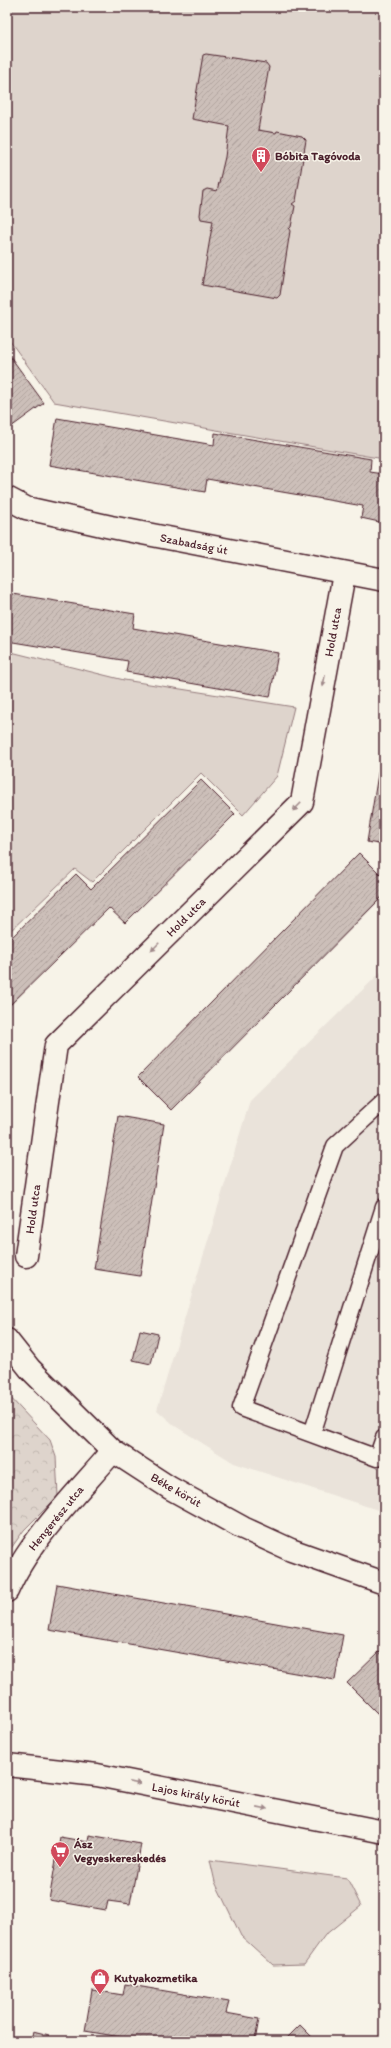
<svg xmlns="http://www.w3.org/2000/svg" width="391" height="2048" viewBox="0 0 391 2048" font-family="Itim,sans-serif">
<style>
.built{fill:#eae3da}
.green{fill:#ded4cc;stroke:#947a7c}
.forest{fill:url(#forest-crowns);stroke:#947a7c}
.building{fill:url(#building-hatch);stroke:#4a1f2b}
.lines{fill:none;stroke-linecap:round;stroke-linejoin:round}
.lane-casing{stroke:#4a1f2b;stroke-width:19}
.street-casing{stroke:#4a1f2b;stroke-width:25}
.secondary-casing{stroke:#4a1f2b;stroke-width:25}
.lane{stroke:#f7f3e8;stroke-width:16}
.street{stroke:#f7f3e8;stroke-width:22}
.secondary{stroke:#f7f3e8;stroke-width:22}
.oneway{fill:#a0898a}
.labels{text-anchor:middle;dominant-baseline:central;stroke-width:3;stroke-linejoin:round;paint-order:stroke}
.poi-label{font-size:12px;font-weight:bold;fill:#4a1f2b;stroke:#f7f3e8;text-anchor:start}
.street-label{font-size:12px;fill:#4a1f2b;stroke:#f7f3e8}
</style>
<defs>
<pattern id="forest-crowns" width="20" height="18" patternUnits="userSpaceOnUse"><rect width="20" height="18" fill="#ded4cc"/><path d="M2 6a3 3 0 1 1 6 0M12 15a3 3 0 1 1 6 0" fill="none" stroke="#c0b6af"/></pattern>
<pattern id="building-hatch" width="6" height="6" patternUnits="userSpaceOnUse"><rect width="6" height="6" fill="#ccbfb9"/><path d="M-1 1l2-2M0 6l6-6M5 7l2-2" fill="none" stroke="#b1a49f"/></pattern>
</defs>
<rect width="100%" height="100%" fill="#f7f3e8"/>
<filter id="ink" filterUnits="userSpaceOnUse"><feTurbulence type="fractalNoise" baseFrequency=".025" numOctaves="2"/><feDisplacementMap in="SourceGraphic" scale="8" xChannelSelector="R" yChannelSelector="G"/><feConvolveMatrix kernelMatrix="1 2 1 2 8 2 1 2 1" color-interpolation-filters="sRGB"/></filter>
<g filter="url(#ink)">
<!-- built -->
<path class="built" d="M384 969V1512L234 1463 175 1426 157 1410 250 1100Z"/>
<!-- green -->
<path class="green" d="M7 7H66L78 9V7H384V459L54 402 7 337Z
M7 651 124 680 294 707 277 776 243 815 201 773 92 882 75 869 7 934Z
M210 1860 347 1878 361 1906 325 1935 304 1964 273 1965 241 1936 215 1882Z"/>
<!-- forest -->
<path class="forest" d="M7 1394 50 1440 56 1457 58 1496 24 1530 7 1554Z"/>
<!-- building -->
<path class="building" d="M206 54 266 63 269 67 258 130 276 133 277 131 302 136 306 140 296 201 292 204 295 206 291 227 289 229 290 231 280 295 277 298 202 285 213 221 201 219 200 215 203 191 207 189 217 191 225 157 229 126 192 119 203 55Z
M7 352 44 403 7 430Z
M57 418 214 445 215 433 371 459 370 472 384 474V523L361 518 363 506 207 479 205 492 49 465Z
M7 593 135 614 133 628 278 653 270 697 126 672 128 661 7 641Z
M384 737V845L367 842Z
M201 780 235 814 125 923 109 908 7 1008V942L76 874 91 889Z
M359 853 384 878V895L171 1110 138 1077Z
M118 1116 164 1124 140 1276 94 1269Z
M140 1330 158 1334 151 1364 133 1360Z
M57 1584 343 1635 335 1680 49 1630Z
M379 1652 384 1656V1720L347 1683Z
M89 1835 141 1844 130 1904 108 1901 106 1910 49 1900 60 1837 88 1842Z
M125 1984 229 2002 226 2013 259 2019 255 2041H144L85 2031 92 1990 123 1995Z
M300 2025 316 2041H284Z
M33 2031 49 2035 48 2041 31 2040Z"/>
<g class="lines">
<defs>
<path id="lane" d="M384 1101 335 1146 241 1408 377 1458 384 1438
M312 1434 384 1207"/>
<path id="street" d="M7 498 26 508 111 527 384 580
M26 1256 56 1045 302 802 344 574
M7 1591C28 1541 78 1492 113 1451
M7 1765 97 1775 384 1832"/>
<path id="secondary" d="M7 1340 30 1369 113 1451 170 1488 243 1528 291 1550 384 1583"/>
</defs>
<!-- lane casing -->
<use href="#lane" class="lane-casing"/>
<!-- street casing -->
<use href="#street" class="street-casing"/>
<!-- secondary casing -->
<use href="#secondary" class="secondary-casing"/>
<!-- lane -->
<use href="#lane" class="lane"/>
<!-- street -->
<use href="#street" class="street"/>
<!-- secondary -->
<use href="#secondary" class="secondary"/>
</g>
<!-- one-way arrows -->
<defs><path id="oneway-solid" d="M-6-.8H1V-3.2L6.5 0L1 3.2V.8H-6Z"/></defs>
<g class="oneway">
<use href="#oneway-solid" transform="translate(324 681) rotate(100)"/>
<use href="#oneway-solid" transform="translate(297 807) rotate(135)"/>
<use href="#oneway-solid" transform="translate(155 947) rotate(135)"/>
<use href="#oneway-solid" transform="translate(135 1783) rotate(11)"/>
<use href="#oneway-solid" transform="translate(262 1808) rotate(11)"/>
</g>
</g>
<!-- icons -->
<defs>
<symbol id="building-pin" viewBox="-11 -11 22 30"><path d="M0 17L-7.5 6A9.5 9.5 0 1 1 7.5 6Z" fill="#d1495b" stroke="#f7f3e8"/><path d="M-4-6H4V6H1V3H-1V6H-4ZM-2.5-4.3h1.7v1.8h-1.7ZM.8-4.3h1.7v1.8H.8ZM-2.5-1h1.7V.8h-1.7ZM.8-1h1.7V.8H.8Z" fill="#fff"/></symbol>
<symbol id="supermarket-pin" viewBox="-11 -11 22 30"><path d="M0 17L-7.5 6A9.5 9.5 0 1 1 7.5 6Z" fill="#d1495b" stroke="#f7f3e8"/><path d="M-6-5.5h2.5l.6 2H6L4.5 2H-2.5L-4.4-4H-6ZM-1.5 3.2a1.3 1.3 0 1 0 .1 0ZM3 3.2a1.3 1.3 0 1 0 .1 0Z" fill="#fff"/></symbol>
<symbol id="shop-pin" viewBox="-11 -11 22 30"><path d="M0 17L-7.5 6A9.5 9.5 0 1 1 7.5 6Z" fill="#d1495b" stroke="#f7f3e8"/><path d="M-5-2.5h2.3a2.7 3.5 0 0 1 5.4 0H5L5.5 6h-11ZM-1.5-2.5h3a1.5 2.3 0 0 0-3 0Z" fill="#fff"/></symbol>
</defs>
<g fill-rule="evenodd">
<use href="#building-pin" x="250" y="145" width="22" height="30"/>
<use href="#supermarket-pin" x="49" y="1840" width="22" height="30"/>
<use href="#shop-pin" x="89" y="1967" width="22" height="30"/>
</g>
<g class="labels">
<!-- poi labels -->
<g class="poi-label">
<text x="275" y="156">Bóbita Tagóvoda</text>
<text x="74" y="1844">Ász<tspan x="74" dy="14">Vegyeskereskedés</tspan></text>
<text x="114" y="1978">Kutyakozmetika</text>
</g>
<!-- street labels -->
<g class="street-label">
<text transform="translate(194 544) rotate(11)">Szabadság út</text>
<text transform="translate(333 632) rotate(-80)">Hold utca</text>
<text transform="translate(186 917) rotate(-45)">Hold utca</text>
<text transform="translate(33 1209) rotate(-82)">Hold utca</text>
<text transform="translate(176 1490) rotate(30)">Béke körút</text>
<text transform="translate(56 1518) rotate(-51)">Hengerész utca</text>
<text transform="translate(196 1795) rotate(11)">Lajos király körút</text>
</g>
</g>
<!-- margin -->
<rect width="391" height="2048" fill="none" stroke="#f7f3e8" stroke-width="24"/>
<rect x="12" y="12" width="367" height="2024" fill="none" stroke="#4a1f2b" stroke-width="1.5" filter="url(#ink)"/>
</svg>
